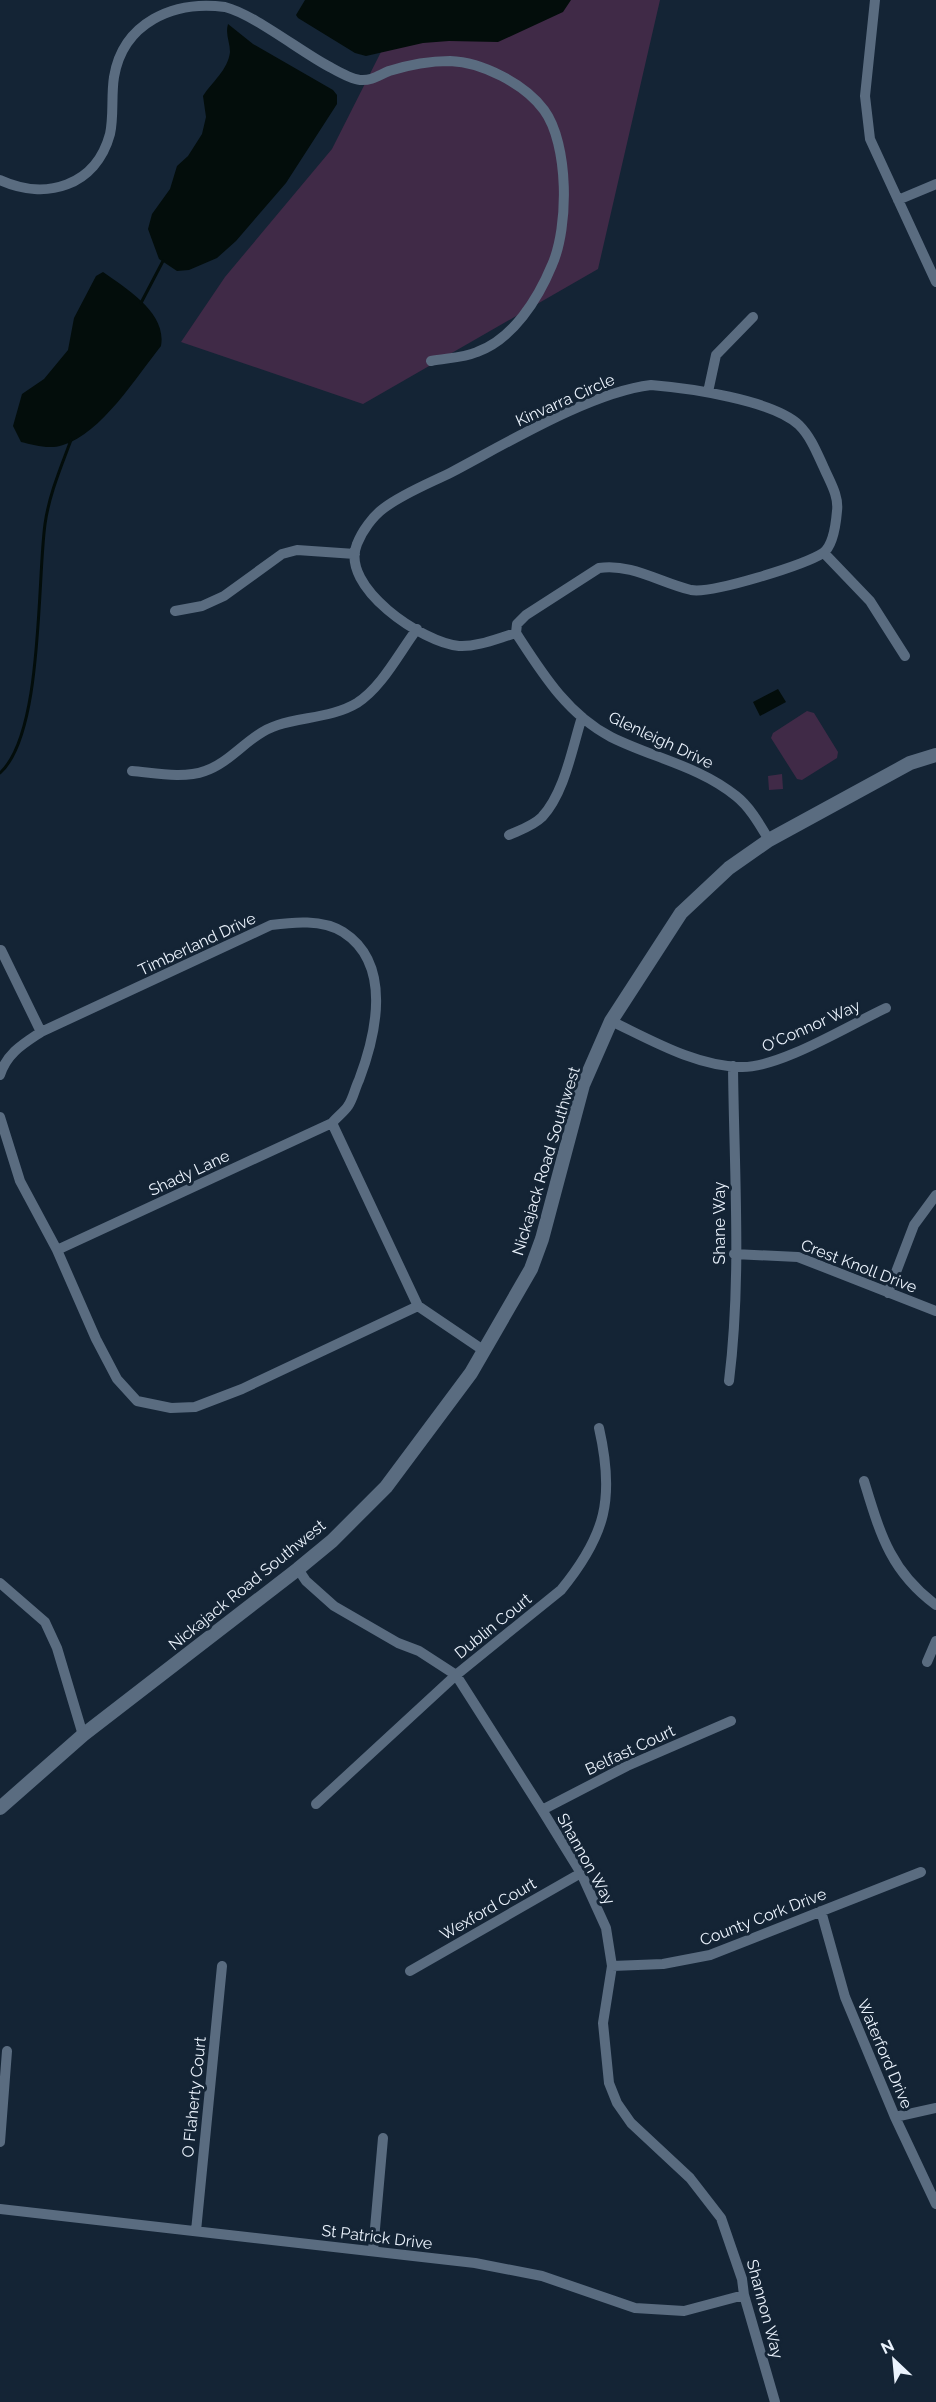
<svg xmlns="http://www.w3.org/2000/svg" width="936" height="2402" viewBox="0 0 936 2402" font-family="Raleway,sans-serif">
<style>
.green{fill:#402a47}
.water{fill:#030d0b}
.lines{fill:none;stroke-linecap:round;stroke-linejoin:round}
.stream{stroke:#030d0b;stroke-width:3}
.minor{stroke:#5a6c80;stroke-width:10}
.tertiary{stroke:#5a6c80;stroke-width:14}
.labels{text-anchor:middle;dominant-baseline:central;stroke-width:6;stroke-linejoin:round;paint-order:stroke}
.street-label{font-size:16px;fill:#ebf3fd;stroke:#142435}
</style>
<rect width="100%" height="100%" fill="#142435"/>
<!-- green -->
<path class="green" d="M552 0H660L598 269 363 404 181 342 225 277 332 149 383 48Z
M807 711 814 713 838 752 837 758 802 780 797 779 771 738 773 733Z
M782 774 783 789 769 790 768 776Z"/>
<!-- water -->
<path class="water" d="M305 0H571L563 12 498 42 449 41 423 43 366 56 355 53 298 18 296 15Z
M228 24 253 44 333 90 337 95V104L286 183 236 241 217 258 189 270 177 271 159 259 148 229 152 214 170 189 177 166 188 156 202 134 206 117 203 96C212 82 228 70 230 52 230 42 225 34 228 24Z
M103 272C127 289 167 313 161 346 137 376 101 434 63 445 49 450 34 445 21 442L13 426 22 394 44 379 68 350 74 318 96 276Z
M778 689 786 702 760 716 753 702Z"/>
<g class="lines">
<!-- stream -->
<path class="stream" d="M141 303 163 261
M0 773C43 734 37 583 45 524 49 495 61 467 71 440"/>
<!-- minor -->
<path class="minor" d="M875 0 865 96 870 139 936 282
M0 180C46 201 96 186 110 134 114 116 111 96 114 77 123 23 173 0 225 7 253 14 300 51 328 66 337 71 350 79 360 80 372 81 379 75 389 71 408 65 430 61 450 61 482 62 525 84 544 110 569 144 569 227 552 265 538 299 513 339 477 352 463 358 446 358 431 361
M898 200 936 184
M651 385C688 388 773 400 799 425 811 437 817 453 824 468 830 482 839 496 837 511 836 523 833 546 823 553 804 565 712 594 691 590 661 583 631 563 599 568L526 615 517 624 516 633C498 638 478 647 459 646 423 643 339 587 357 544 362 531 373 516 384 508 404 493 430 483 452 472 507 443 591 392 651 385Z
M708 392 716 355 753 317
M824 553 870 601 905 656
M175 611 202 606 224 596 282 554 297 550 355 554
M516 633C542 673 567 714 611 737 653 758 699 766 736 796 750 807 760 825 769 840
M132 771C155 773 183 779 205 771 232 762 249 734 278 725 303 717 334 717 357 703 382 687 399 653 417 629
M509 835C520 830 533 826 542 817 565 792 572 748 582 717
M1 950 41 1032
M611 1021C651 1040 695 1066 741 1067 780 1068 849 1025 886 1008
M0 1075C7 1053 23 1044 41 1032L271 925C293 922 322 919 343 932 393 964 376 1035 359 1080 355 1088 353 1099 348 1106 344 1112 337 1117 332 1123L57 1250
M0 1117 20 1181 57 1250 96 1339 117 1379 137 1401 171 1408 195 1407 242 1389 418 1306 483 1350
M332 1123 418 1306
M734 1254 798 1257 936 1311
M888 1293 914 1225 936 1195
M729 1381C742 1277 734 1170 733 1066
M864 1481C880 1533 890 1571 936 1605
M298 1569 306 1581 334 1606 398 1643 419 1651 456 1675 542 1810 581 1873 606 1928 612 1966 603 2023 609 2083 617 2103 631 2123 690 2178 721 2218 742 2279 744 2295 775 2402
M0 1583 45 1622 57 1648 83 1735
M927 1662 936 1641
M316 1804 456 1675 561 1590C606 1535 615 1498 599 1428
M542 1810 627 1766 731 1721
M821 1911 845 1997 895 2117 936 2204
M612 1966 663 1964 710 1955 921 1872
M410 1971 581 1873
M895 2117 936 2108
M0 2142 7 2051
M0 2209 475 2263 542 2276 635 2308 684 2311 744 2295
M196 2231 222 1966
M373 2251 383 2138"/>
<!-- tertiary -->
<path class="tertiary" d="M0 1808 83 1735 298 1569 332 1541 386 1487 471 1373 531 1269 542 1239 583 1085 611 1021 681 913 729 868 769 840 910 763 936 755"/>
</g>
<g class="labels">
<!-- street labels -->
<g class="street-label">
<text transform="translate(565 400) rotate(-24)">Kinvarra Circle</text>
<text transform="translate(661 740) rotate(25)">Glenleigh Drive</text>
<text transform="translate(197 944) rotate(-25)">Timberland Drive</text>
<text transform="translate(811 1026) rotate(-24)">O'Connor Way</text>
<text transform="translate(546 1161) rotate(-73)">Nickajack Road Southwest</text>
<text transform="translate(189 1173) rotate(-25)">Shady Lane</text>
<text transform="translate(719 1223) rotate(-90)">Shane Way</text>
<text transform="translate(859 1266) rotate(21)">Crest Knoll Drive</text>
<text transform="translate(247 1585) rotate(-39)">Nickajack Road Southwest</text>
<text transform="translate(493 1626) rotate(-39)">Dublin Court</text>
<text transform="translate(630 1750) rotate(-25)">Belfast Court</text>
<text transform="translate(586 1859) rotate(61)">Shannon Way</text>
<text transform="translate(488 1909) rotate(-30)">Wexford Court</text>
<text transform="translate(763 1917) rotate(-21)">County Cork Drive</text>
<text transform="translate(885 2054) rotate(67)">Waterford Drive</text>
<text transform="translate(194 2097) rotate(-84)">O Flaherty Court</text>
<text transform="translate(377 2237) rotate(7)">St Patrick Drive</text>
<text transform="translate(765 2309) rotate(75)">Shannon Way</text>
</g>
</g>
<!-- north arrow -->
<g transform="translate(894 2360) rotate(334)" stroke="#142435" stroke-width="4.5" paint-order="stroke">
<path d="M0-4.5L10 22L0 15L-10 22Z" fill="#ebf3fd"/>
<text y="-9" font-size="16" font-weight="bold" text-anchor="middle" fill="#ebf3fd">N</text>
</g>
</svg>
